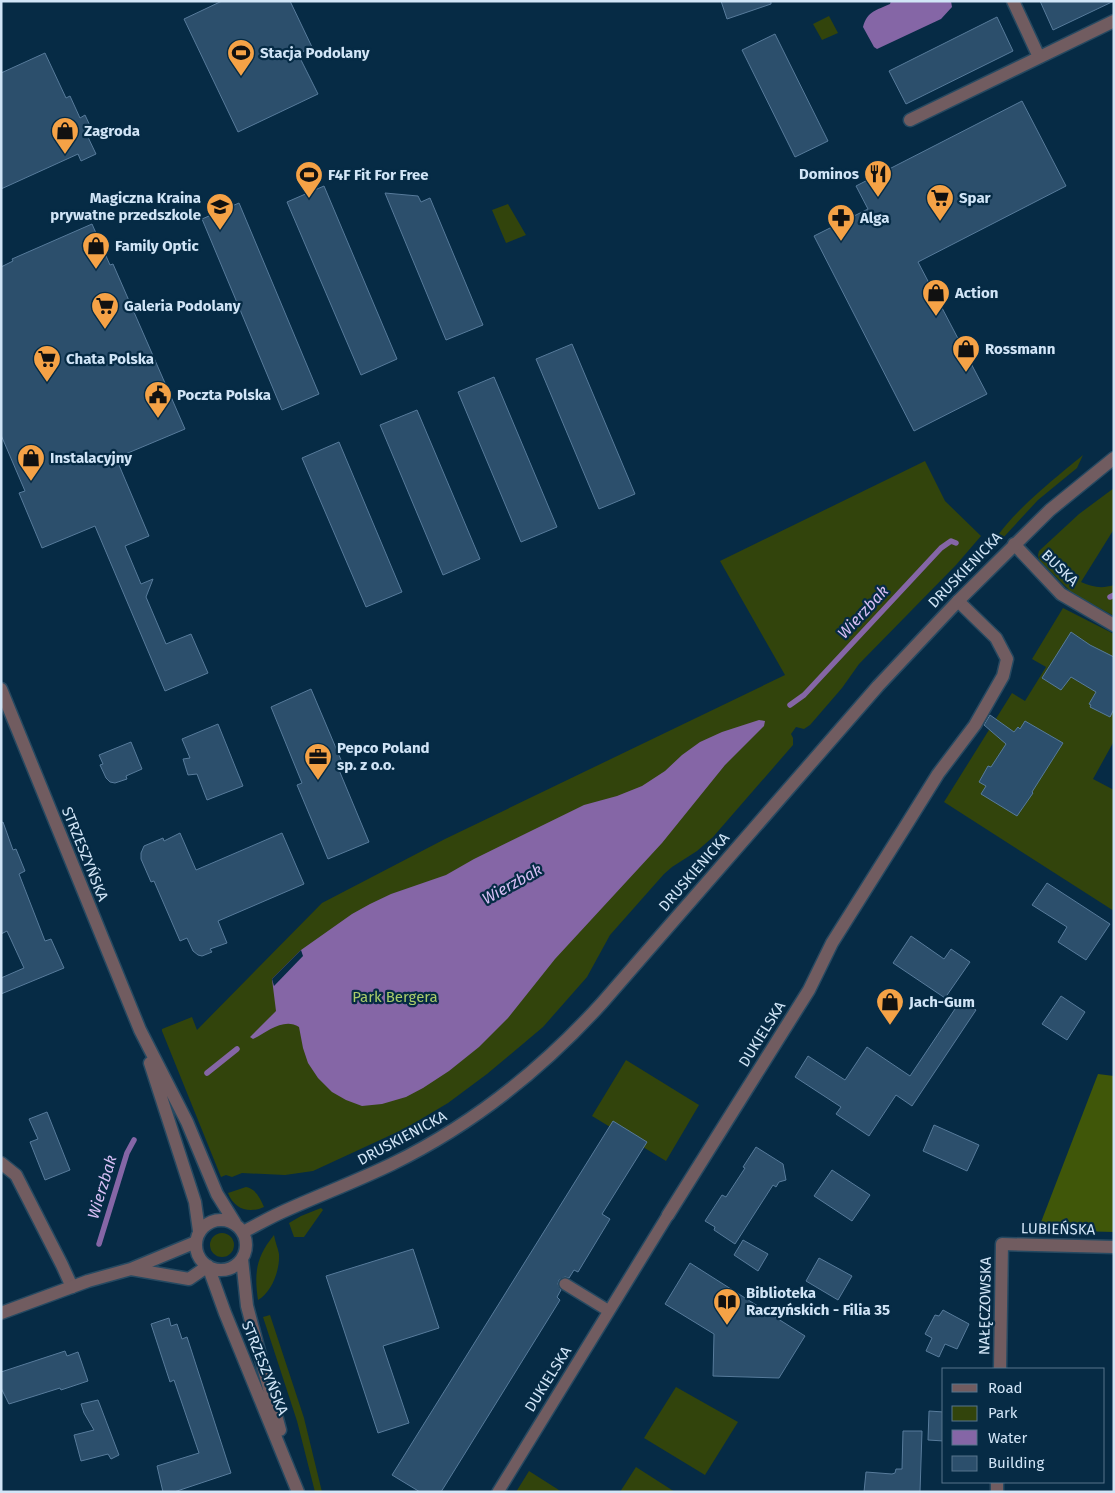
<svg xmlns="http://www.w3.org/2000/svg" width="1115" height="1493" viewBox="0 0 1115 1493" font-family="'Fira Sans',sans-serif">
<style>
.green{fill:#32440c}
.forest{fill:#405709}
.water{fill:#8566a6}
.pier{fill:#062b45}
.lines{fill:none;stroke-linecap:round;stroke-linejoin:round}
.stream{stroke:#8566a6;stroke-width:5.5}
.building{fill:#2c4f6c;stroke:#577b9b}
.pedestrian-casing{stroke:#264961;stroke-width:14}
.minor-casing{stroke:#264961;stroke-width:15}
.tertiary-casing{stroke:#264961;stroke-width:15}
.pedestrian{stroke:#715c60;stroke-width:11}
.minor{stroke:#715c60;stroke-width:12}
.tertiary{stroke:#715c60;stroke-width:12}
.labels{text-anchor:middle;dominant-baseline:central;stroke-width:4.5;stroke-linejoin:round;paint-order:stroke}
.poi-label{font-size:15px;font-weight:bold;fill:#d1e5f7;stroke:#062b45;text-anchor:start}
.street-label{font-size:15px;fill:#d1e5f7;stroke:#062b45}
.park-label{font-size:15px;fill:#aacd6b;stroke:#062b45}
.water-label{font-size:16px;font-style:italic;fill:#d6bef4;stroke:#062b45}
</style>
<rect width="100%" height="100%" fill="#062b45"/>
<!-- green -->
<path class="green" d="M829 16 838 33 822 40 813 24Z
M508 204 526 235 506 243 492 210Z
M1083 455 1077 468 1038 500 989 553C995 525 1060 474 1083 455Z
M925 461 945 501 981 536 956 565 859 664 842 688 810 725 804 729 796 727 791 734 793 738V745L713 837 697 851 672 867 664 874 610 935 587 977 543 1027 487 1074 448 1103 406 1128 313 1171 285 1175 242 1173 232 1177 226 1175 221 1177 162 1031V1029L192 1017 197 1030 322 903 445 839 785 675 720 561Z
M1114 488V529L1081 582C1093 587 1101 589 1114 585V616L1072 593 1039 560 1038 555 1039 551 1079 514Z
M1063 608 1114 634V741L1093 779 1114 790V911L944 802 1012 693 1025 701 1046 667 1032 659Z
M626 1060 699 1105 666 1161 592 1116Z
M246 1187C256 1189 260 1198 264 1207 249 1214 234 1209 228 1193Z
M321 1208 323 1210 304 1237H294L289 1223 301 1216Z
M210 1245a12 12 0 1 1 24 0a12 12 0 1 1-24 0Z
M274 1235C275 1242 278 1248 279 1254 280 1270 272 1292 258 1300 254 1273 256 1257 274 1235Z
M270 1315 304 1418 322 1492H315L297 1421 263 1317Z
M676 1387 738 1422 705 1475 644 1438Z
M636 1467 675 1492H620Z
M529 1471 562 1492H516Z"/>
<!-- forest -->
<path class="forest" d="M1098 1074 1114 1076V1232L1038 1230Z"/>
<!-- water -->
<path class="water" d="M891 1H951L952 7 941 19 877 49 874 47 863 27C867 11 877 10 890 4Z
M759 720 765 721 764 726 725 765 662 843 555 959 508 1018 479 1047 449 1071 423 1088 406 1097 382 1104 362 1106 346 1100 332 1092 318 1078 308 1063 303 1048 299 1027C284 1017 267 1032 253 1039L250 1037 276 1011 272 979 301 950 352 914 370 904 391 894 446 875 474 859 584 805 617 796 642 786 665 771 682 755 700 742 722 732Z"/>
<!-- pier -->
<path class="pier" d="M301 950 303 956 274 986 272 979Z"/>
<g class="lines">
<!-- stream -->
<path class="stream" d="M1110 597 1114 595
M790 705 804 695 941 548 951 541 956 543
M207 1073 237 1049
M99 1244 127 1153 134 1140"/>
</g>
<!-- building -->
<path class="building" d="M222 1H290L312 47 298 54 318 94 238 132 184 19Z
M721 1H771V4L727 19Z
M1040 1H1114L1053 30Z
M997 17 1013 51 906 104 889 71Z
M775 34 828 141 795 157 742 50Z
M45 53 66 98 70 96 80 118 85 115 92 130 86 133 96 154 81 161 78 154 1 189V73Z
M1022 101 1066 186 918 262 987 394 914 431 814 236 868 209 856 186Z
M324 186 397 359 361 375 287 202Z
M385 193 418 196 421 202 430 198 483 325 446 340Z
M239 203 319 394 282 410 202 219Z
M92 224 110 265 113 264 185 429 116 458 149 536 125 546 141 584 153 579 146 597 166 644 191 634 208 673 165 691 95 526 42 548 19 493 25 491 1 435V267L13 261 12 259Z
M572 344 635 494 599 509 536 359Z
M494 377 557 527 521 542 458 392Z
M417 410 480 559 443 575 380 425Z
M339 442 402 592 366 607 302 458Z
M1071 632 1090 645 1114 657V709L1110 717 1090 707 1091 705 1089 704 1096 692 1071 677 1061 690 1042 678Z
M311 689 344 767 339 770 369 842 328 859 297 785 302 783 271 707Z
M990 715 1014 732 1018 727 1020 729 1025 721 1063 743 1032 792 1033 793 1017 816 981 794 986 786 979 782 988 766 991 767 1006 744 984 725Z
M218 724 243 786 207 800 197 774 188 775 183 759 190 758 182 739Z
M131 742 142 769 126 776 127 779 115 783 110 782 106 778 100 765 103 764 99 755Z
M3 822 13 850 16 849 25 871 19 874 45 941 51 939 64 968 1 994V978L24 968 7 931 1 934V823Z
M180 833 196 870 282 833 304 884 218 921 227 943 210 949 212 952 202 956 198 955 193 951 187 938 180 941 154 881 151 882 141 859V853L144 846 163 838 164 841Z
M1047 883 1110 924 1086 960 1058 942 1067 927 1032 905Z
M911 936 944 959 951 949 970 962 945 998 893 963Z
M1061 996 1085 1012 1067 1040 1042 1024Z
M961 1000 976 1010 912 1106 896 1095 869 1136 836 1114 841 1107 795 1077 808 1056 845 1080 867 1047 910 1076Z
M47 1112 70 1170 45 1180 30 1142 38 1139 29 1119Z
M613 1121 647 1142 602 1214 610 1219 578 1272 574 1270 569 1278 565 1277 559 1280 558 1284 561 1290 557 1297 560 1300 441 1492H420L392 1475Z
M934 1125 979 1145 967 1171 923 1151Z
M756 1147 783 1164 786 1180 779 1182 776 1187 773 1185 735 1244 714 1230 715 1227 705 1221 722 1195 726 1197 745 1168 743 1167Z
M832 1170 870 1195 852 1221 814 1196Z
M743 1240 768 1254 758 1271 734 1255Z
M413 1249 439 1328 383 1346 409 1423 378 1433 326 1276Z
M819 1258 852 1276 838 1300 806 1281Z
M690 1263 805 1336 779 1378 713 1376 714 1334 665 1304Z
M943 1310 969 1324 957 1349 945 1344 939 1357 926 1351 932 1338 925 1334 935 1315 939 1316Z
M169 1318 171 1326 177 1324 182 1339 187 1337 231 1473 174 1492H163L157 1466 199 1453 174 1380 170 1382 151 1324Z
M65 1351 67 1356 78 1352 88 1381 61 1390 60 1388 9 1404 1 1388V1372Z
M98 1400 119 1455 111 1459 108 1454 81 1461 74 1435 94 1430 84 1413 81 1404Z
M929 1411 944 1412V1441L928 1440Z
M903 1431H922L920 1492H864L866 1472 892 1474 895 1473 896 1469H902Z"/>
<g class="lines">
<defs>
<path id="pedestrian" d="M565 1284 609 1311
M498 1492 668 1215"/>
<path id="minor" d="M1013 1 1039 57
M910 120 1114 21
M1014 544 1061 594 1114 625
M1 1163 16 1175 62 1265 72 1287
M668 1215 809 990 832 943 905 827 938 774 975 725 1003 676 1007 659 996 638 958 601
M1000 1369 1002 1244 1114 1247
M997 1492V1482"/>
<path id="tertiary" d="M1 689 140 1030 187 1122 217 1194 235 1223
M150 1063 195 1202 199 1231
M196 1245a25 25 0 1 1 50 0a25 25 0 1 1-50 0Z
M243 1232C255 1226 267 1219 280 1213 317 1196 355 1182 392 1164 472 1125 542 1069 602 1003L878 686 958 601 1050 510 1114 458
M242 1259 247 1306 280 1430
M208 1266 225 1313 298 1492
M131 1269 189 1279 208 1266
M1 1313 88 1281 131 1269 196 1242"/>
</defs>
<!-- pedestrian casing -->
<use href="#pedestrian" class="pedestrian-casing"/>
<!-- minor casing -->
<use href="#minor" class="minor-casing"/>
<!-- tertiary casing -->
<use href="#tertiary" class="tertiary-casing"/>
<!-- pedestrian -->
<use href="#pedestrian" class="pedestrian"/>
<!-- minor -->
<use href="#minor" class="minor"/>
<!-- tertiary -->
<use href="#tertiary" class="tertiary"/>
</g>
<!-- icons -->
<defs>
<symbol id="stadium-pin" viewBox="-11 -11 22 30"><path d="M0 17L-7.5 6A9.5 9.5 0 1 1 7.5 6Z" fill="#f5a246" stroke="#062b45"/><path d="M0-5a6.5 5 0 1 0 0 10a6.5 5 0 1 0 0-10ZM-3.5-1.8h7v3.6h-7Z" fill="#111"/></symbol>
<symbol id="shop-pin" viewBox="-11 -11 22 30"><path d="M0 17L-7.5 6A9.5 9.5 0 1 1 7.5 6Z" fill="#f5a246" stroke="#062b45"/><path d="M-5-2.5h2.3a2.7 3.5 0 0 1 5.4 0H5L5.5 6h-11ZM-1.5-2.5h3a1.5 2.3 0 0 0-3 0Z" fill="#111"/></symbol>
<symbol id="restaurant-pin" viewBox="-11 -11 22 30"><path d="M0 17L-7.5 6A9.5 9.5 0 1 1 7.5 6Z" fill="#f5a246" stroke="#062b45"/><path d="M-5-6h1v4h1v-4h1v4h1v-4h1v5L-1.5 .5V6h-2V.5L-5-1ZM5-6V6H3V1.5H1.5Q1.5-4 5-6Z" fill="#111"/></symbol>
<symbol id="supermarket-pin" viewBox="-11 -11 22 30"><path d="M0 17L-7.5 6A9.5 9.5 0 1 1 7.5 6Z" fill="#f5a246" stroke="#062b45"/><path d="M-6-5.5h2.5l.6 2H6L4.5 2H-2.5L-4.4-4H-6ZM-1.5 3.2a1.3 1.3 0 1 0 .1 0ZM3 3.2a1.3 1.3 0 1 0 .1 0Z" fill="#111"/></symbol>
<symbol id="school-pin" viewBox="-11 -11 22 30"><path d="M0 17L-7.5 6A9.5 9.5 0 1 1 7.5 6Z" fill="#f5a246" stroke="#062b45"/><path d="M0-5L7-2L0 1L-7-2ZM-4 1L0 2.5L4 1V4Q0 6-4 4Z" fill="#111"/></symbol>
<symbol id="pharmacy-pin" viewBox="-11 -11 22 30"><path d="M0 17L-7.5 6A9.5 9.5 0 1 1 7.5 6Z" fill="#f5a246" stroke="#062b45"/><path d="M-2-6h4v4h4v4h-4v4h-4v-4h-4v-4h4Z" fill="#111"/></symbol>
<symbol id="civic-pin" viewBox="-11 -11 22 30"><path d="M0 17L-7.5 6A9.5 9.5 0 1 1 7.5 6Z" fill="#f5a246" stroke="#062b45"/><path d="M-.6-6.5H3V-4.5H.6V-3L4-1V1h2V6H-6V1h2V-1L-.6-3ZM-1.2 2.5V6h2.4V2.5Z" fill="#111"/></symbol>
<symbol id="office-pin" viewBox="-11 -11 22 30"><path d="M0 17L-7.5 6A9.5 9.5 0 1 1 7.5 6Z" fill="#f5a246" stroke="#062b45"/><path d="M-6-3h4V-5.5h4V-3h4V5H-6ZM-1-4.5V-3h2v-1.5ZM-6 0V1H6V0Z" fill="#111"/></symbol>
<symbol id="library-pin" viewBox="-11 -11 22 30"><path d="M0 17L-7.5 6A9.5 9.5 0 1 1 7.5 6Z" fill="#f5a246" stroke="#062b45"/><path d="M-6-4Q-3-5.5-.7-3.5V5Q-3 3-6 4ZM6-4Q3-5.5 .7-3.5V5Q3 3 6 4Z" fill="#111"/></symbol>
</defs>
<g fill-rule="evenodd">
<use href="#stadium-pin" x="225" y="37" width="32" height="43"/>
<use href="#shop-pin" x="49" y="115" width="32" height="43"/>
<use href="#restaurant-pin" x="862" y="158" width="32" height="43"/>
<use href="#stadium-pin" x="293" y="159" width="32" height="43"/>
<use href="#supermarket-pin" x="924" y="182" width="32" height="43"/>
<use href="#school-pin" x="204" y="191" width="32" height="43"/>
<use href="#pharmacy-pin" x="825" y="202" width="32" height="43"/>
<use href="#shop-pin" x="80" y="230" width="32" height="43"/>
<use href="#shop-pin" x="920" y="277" width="32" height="43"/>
<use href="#supermarket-pin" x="89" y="290" width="32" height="43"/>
<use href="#shop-pin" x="950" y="333" width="32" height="43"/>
<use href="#supermarket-pin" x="31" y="343" width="32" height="43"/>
<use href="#civic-pin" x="142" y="379" width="32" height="43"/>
<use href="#shop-pin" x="15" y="442" width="32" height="43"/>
<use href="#office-pin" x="302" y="741" width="32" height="43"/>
<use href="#shop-pin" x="874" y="986" width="32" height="43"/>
<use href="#library-pin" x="711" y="1286" width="32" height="43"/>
</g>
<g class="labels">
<!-- poi labels -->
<g class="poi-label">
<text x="260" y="53">Stacja Podolany</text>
<text x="84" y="131">Zagroda</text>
<text x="859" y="174" text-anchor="end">Dominos</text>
<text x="328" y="175">F4F Fit For Free</text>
<text x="201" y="198" text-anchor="end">Magiczna Kraina<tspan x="201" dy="17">prywatne przedszkole</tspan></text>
<text x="959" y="198">Spar</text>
<text x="860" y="218">Alga</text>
<text x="115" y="246">Family Optic</text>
<text x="955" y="293">Action</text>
<text x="124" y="306">Galeria Podolany</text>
<text x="985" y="349">Rossmann</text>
<text x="66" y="359">Chata Polska</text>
<text x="177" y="395">Poczta Polska</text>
<text x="50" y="458">Instalacyjny</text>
<text x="337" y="748">Pepco Poland<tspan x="337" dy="17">sp. z o.o.</tspan></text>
<text x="909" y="1002">Jach-Gum</text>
<text x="746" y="1293">Biblioteka<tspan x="746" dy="17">Raczyńskich - Filia 35</tspan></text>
</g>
<!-- street labels -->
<g class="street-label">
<text transform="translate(1060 568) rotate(44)">BUSKA</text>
<text transform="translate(965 570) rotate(-46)">DRUSKIENICKA</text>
<text transform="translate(85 854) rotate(68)">STRZESZYŃSKA</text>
<text transform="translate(694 872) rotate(-49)">DRUSKIENICKA</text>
<text transform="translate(762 1034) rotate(-58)">DUKIELSKA</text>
<text transform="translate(402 1138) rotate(-28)">DRUSKIENICKA</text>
<text transform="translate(1058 1229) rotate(1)">LUBIEŃSKA</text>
<text transform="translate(985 1306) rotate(-89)">NAŁĘCZOWSKA</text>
<text transform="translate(265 1368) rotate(68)">STRZESZYŃSKA</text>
<text transform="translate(548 1379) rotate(-58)">DUKIELSKA</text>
</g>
<!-- park labels -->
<g class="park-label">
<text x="395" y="997">Park Bergera</text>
</g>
<!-- water labels -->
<g class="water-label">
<text transform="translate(863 612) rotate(-47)">Wierzbak</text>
<text transform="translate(512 884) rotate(-29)">Wierzbak</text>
<text transform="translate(102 1187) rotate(-73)">Wierzbak</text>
</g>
</g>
<!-- border -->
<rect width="1115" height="1493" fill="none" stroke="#d1e5f7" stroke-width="5"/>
<!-- legend -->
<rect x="942" y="1368" width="162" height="115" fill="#062b45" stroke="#57758c"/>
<rect x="952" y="1384" width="25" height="8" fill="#715c60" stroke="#57758c"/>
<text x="988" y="1393" font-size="15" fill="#d1e5f7">Road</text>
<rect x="952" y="1406" width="25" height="15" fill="#32440c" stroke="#57758c"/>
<text x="988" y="1418" font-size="15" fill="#d1e5f7">Park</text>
<rect x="952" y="1430" width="25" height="15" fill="#8566a6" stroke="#57758c"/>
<text x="988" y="1443" font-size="15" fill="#d1e5f7">Water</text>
<rect x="952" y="1456" width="25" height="15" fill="#2c4f6c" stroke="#57758c"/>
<text x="988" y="1468" font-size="15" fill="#d1e5f7">Building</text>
</svg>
